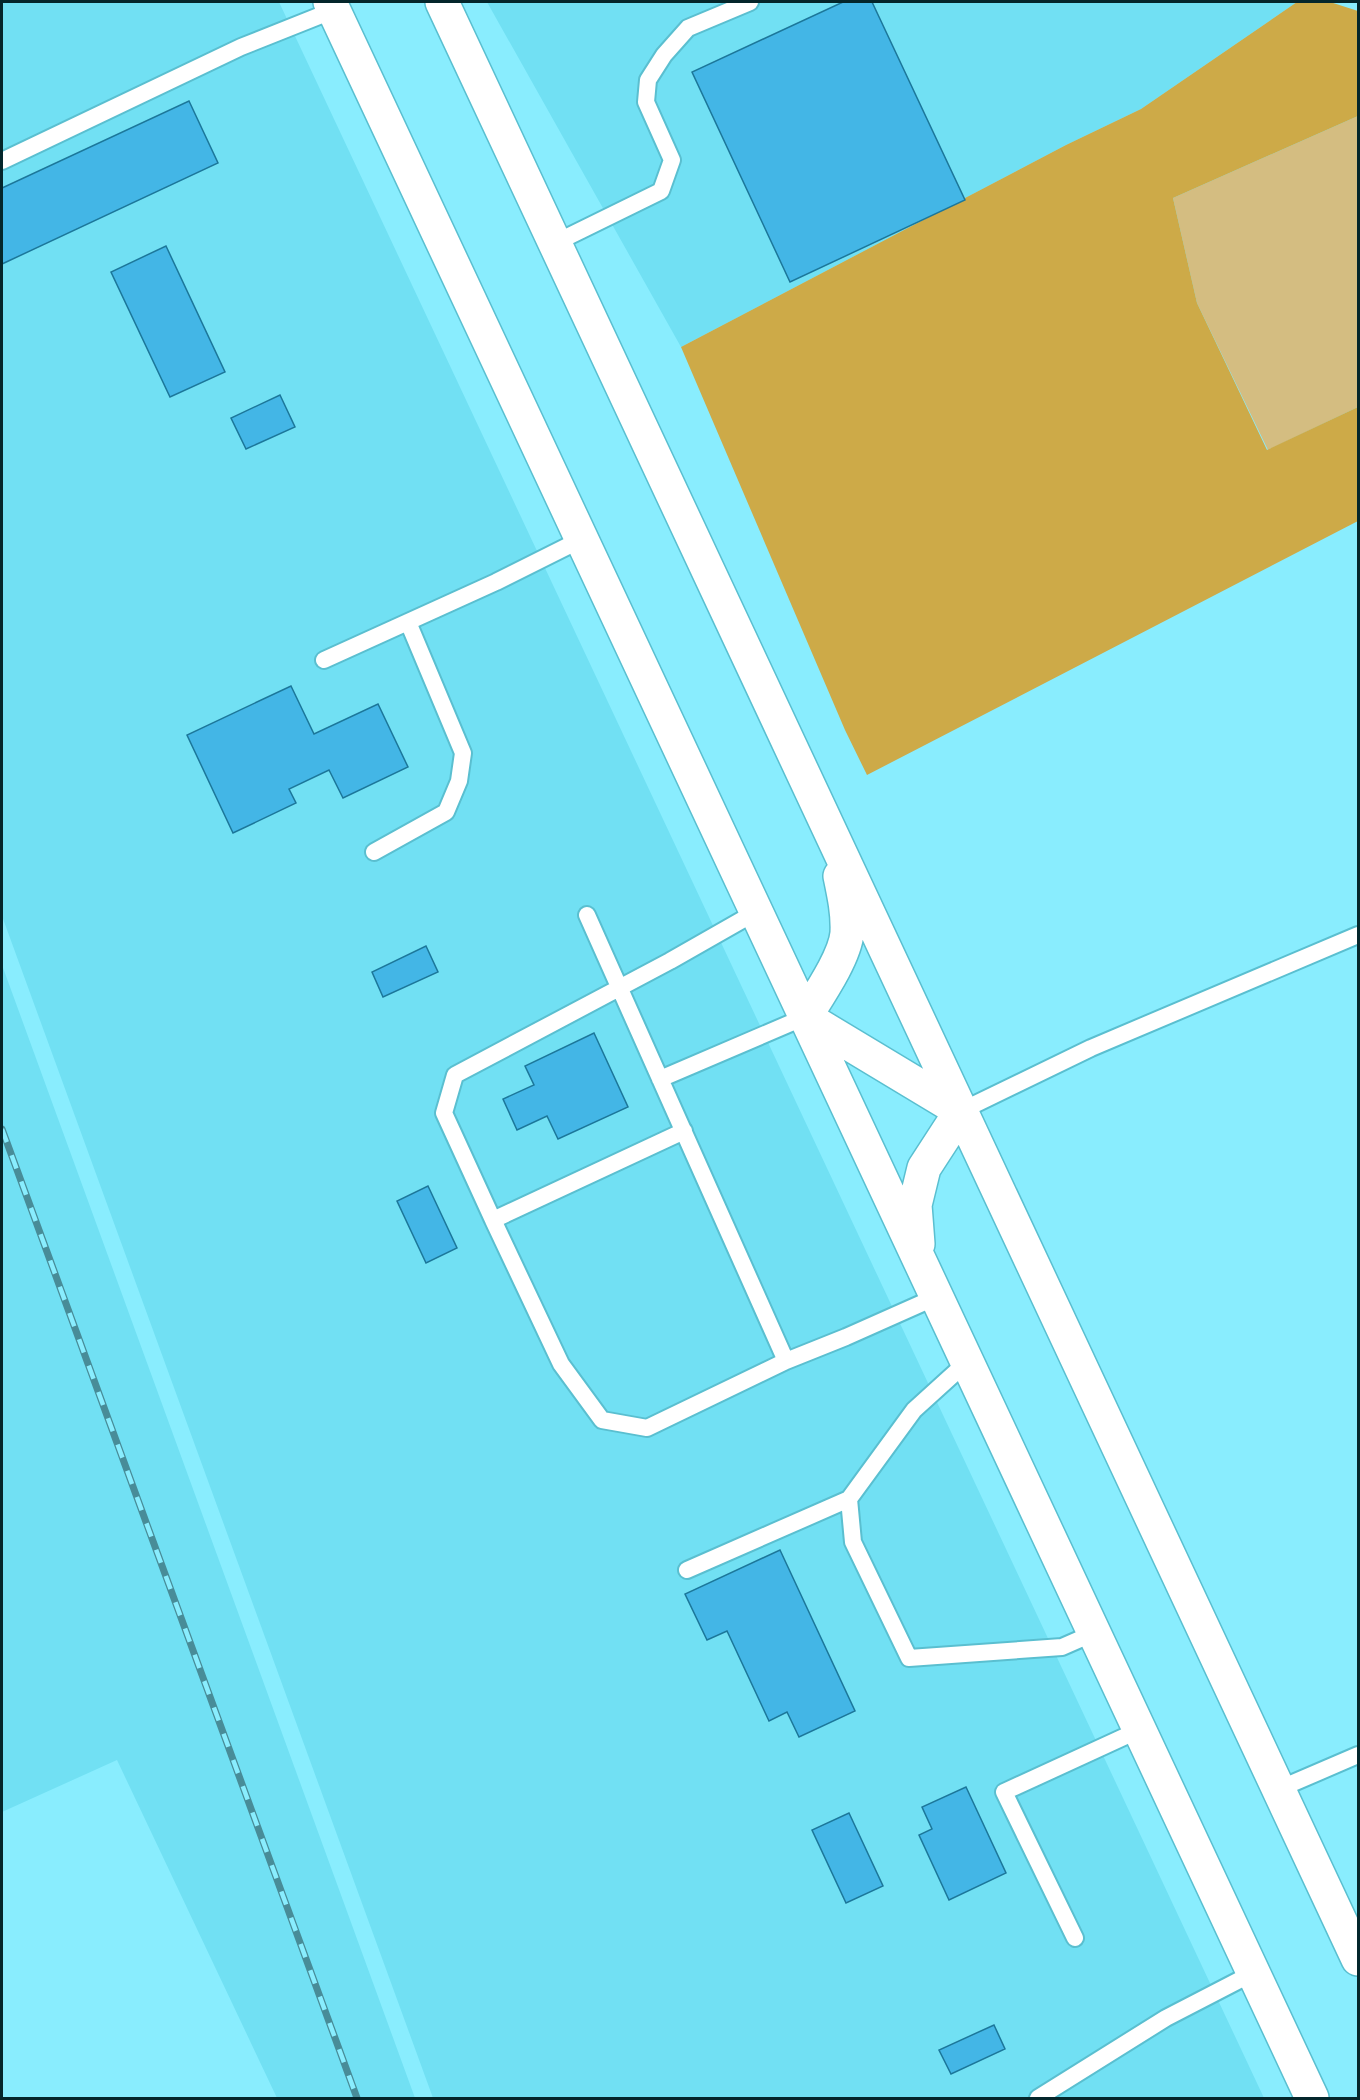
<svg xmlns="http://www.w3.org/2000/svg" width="1360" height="2100" viewBox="0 0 1360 2100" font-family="Commissioner,sans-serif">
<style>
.built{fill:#71e0f3}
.green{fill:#d4bd81}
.forest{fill:#cdaa48}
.building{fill:#43b6e6;stroke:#1c779a;stroke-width:1.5}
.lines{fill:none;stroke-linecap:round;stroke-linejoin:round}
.service-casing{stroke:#5abfd0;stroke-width:20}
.primary-casing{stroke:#5abfd0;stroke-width:36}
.service{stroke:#fff;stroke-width:16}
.primary{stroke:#fff;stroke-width:33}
.rail-casing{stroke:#488c98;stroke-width:7}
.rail{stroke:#89edfe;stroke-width:4.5;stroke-dasharray:14;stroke-linecap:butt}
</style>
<rect width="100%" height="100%" fill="#89edfe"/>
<!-- built -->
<path class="built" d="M2 2H279L1264 2098H433L2 916Z
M487 2H1297L1141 109 1066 145 681 347Z
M2 965 415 2098H277L117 1760 2 1812Z"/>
<!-- green -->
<path class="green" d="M1358 116V407L1268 450 1197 303 1173 198Z"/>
<!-- forest -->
<path class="forest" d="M1297 2H1330L1358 11V116L1173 198 1197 303 1267 450 1358 407V521L867 775 845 730 681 347 1066 145 1141 109Z"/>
<!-- building -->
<path class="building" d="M843 2H872L965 200 790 282 692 72Z
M189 101 218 163 2 264V188Z
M166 246 225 372 170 397 111 272Z
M280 395 295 427 246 449 231 418Z
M291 686 314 734 378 704 408 767 343 798 329 770 289 789 296 803 233 833 187 735Z
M426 946 438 972 383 997 372 972Z
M594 1033 628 1107 558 1139 547 1116 517 1130 503 1099 534 1085 525 1066Z
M428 1186 457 1248 426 1263 397 1201Z
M780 1550 855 1711 799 1737 787 1712 769 1721 727 1631 707 1640 685 1594Z
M966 1787 1006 1873 949 1900 919 1835 932 1829 922 1807Z
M849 1813 883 1886 846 1903 812 1830Z
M994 2025 1005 2049 951 2074 939 2050Z"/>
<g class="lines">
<defs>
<path id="service" d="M2 161 241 47 334 10
M555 243 661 191 672 160 646 102 648 80 664 55 688 28 750 2
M324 660 496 582 582 539
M374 852 446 812 459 781 463 753 408 622
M587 915 786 1361 846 1337 936 1297
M660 1079 805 1017
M961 1111 1091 1048 1358 935
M684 1131 493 1220 444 1113 455 1075 670 961 756 912
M493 1220 561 1364 602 1420 647 1428 786 1361
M967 1362 914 1410 849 1499 853 1542 909 1658 1062 1647 1094 1633
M687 1570 849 1499
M1279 1789 1358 1755
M1075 1938 1004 1792 1139 1730
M1038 2098 1166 2018 1253 1973"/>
<path id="primary" d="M330 2 1312 2098
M442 2 1358 1959
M805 1017C818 996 845 957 847 933 848 914 844 895 840 876
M805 1017 961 1111
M918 1244 915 1205 924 1168 961 1111"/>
</defs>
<!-- service casing -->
<use href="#service" class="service-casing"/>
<!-- primary casing -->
<use href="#primary" class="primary-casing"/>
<!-- service -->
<use href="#service" class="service"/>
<!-- primary -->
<use href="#primary" class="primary"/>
<defs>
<path id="rail" d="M2 1129 357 2098"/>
</defs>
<!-- rail casing -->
<use href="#rail" class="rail-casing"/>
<!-- rail -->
<use href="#rail" class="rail"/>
</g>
<!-- border -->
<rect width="1360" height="2100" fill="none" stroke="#04262b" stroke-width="6"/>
</svg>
